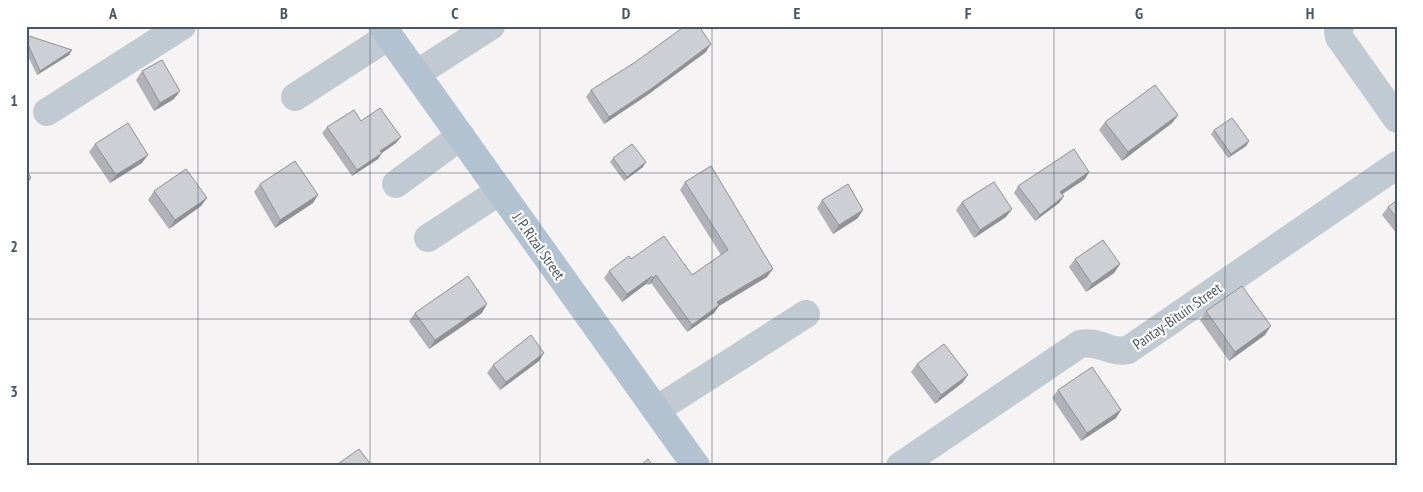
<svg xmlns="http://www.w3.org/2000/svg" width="1423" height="492" viewBox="0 0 1423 492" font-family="'PT Sans Narrow',sans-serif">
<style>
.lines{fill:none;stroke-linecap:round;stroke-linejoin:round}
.minor{stroke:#c1cad2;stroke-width:28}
.major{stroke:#b3c2d1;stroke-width:28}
.wall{fill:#b0b2b7}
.shaded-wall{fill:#909195}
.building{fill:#cdcfd5;stroke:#909195}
.grid{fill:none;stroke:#4a5661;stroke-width:1;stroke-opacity:0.55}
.labels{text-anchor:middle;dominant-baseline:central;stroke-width:4.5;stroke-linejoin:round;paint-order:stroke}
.street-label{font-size:15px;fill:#4a5661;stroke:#fff}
.neatline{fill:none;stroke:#4a5661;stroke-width:2}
.grid-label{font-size:16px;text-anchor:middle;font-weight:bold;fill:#4a5661}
</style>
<rect width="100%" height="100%" fill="#f5f3f3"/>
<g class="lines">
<!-- minor -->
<path class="minor" d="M1340 26 1338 31 1339 37 1397 119
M416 74 491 26
M295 97 389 36
M47 112 182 26
M396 184 461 136
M428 238 500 191
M656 410 806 314
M900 466 1080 344C1100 340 1110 354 1128 350L1397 165"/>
<!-- major -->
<path class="major" d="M382 26 696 466"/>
</g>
<!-- wall -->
<path class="wall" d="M26 35 69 55 37 75 26 52Z
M706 52 646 96 604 124 586 97 591 90Z
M142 71 174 99 154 111 136 80Z
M1178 115 1172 123 1122 161 1099 130 1105 122Z
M361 121 396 143 382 153 378 159 352 176 322 133 327 127Z
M1214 130 1249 141 1246 146 1228 158 1211 134Z
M95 144 142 163 110 183 89 152Z
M613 158 643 167 624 181 610 162Z
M1089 172 1085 179 1062 194 1064 196 1059 203 1035 221 1014 193 1018 186Z
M685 182 767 277 719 306 714 313 687 332 651 283 648 285 646 284 622 302 604 278 609 271 631 259 692 275 721 255 680 190Z
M260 184 318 195 313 203 275 228 254 192Z
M154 191 207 198 201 206 169 229 148 200Z
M822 200 858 218 833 234 817 208Z
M1397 200V234L1382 215 1388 207Z
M962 202 1006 217 974 238 956 210Z
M1075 259 1120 264 1114 273 1086 292 1069 267Z
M1206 311 1265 335 1229 361 1200 320Z
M415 313H482L429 349 409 321Z
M539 361 500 390 487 373 493 365Z
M917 364 968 375 962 383 935 404 911 372Z
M1058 390 1121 410 1116 418 1081 441 1052 398Z"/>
<!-- shaded-wall -->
<path class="shaded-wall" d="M711 44 706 52 646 96 604 124 609 117Z
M72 50 69 55 37 75 40 71Z
M180 91 174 99 154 111 160 103Z
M1178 115 1172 123 1122 161 1128 152Z
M401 137 396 143 376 157 380 151Z
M1249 141 1246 146 1228 158 1231 154Z
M382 153 378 159 352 176 357 170Z
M148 155 142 163 110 183 116 175Z
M646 162 643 167 624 181 627 177Z
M1089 172 1085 179 1055 199 1060 192Z
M31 178 26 186V181Z
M318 195 313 203 275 228 280 220Z
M1064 196 1059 203 1035 221 1040 215Z
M207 198 201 206 169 229 175 220Z
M1012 209 1006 217 974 238 980 230Z
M863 210 858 218 833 234 839 225Z
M1120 264 1114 273 1086 292 1092 284Z
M773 269 767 277 719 306 714 313 687 332 692 325 717 302Z
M656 275 651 283 648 285 653 278Z
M652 276 646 284 622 302 627 294Z
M487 304 482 313 429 349 435 340Z
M1271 326 1265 335 1229 361 1235 352Z
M544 353 539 361 500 390 506 382Z
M968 375 962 383 935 404 941 395Z
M1121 410 1116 418 1081 441 1087 433Z"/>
<!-- building -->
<path class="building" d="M685 26H699L711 44 651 89 609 117 591 90 634 63Z
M26 35 72 50 40 71 26 40Z
M162 60 180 91 160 103 142 71Z
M1155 85 1178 115 1128 152 1105 122Z
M380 108 401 137 380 151 382 153 357 170 327 127 354 110 361 121Z
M1232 118 1249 141 1231 154 1214 130Z
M128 123 148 155 116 175 95 144Z
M632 144 646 162 627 177 613 158Z
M1074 149 1089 172 1060 192 1064 196 1040 215 1018 186Z
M295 161 318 195 280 220 260 184Z
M711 166 773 269 717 302 719 305 692 325 656 275 653 278 652 276 627 294 609 271 629 256 631 259 664 236 692 275 728 250 685 182Z
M186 169 207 198 175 220 154 191Z
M26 170 31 178 26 181Z
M994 182 1012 209 980 230 962 202Z
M848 184 863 210 839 225 822 200Z
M1397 200V218L1388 207Z
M1103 240 1120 264 1092 284 1075 259Z
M468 276 487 304 435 340 415 313Z
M1242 286 1271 326 1235 352 1206 311Z
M531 335 544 353 506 382 493 365Z
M944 344 968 375 941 395 917 364Z
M1092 367 1121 410 1087 433 1058 390Z
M359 449 372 466H335Z
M648 459 653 466H640Z"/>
<!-- grid -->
<path class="grid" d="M198 26V466M370 26V466M540 26V466M712 26V466M882 26V466M1054 26V466M1225 26V466M26 173H1397M26 319H1397"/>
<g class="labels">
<!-- street labels -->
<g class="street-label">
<text transform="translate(539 246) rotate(55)">J. P. Rizal Street</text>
<text transform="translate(1177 316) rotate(-35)">Pantay-Bituin Street</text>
</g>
</g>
<!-- border -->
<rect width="1423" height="492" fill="none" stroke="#ffffff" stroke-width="55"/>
<rect x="28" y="28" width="1368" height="436" class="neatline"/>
<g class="grid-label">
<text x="113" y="19">A</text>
<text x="284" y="19">B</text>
<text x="455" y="19">C</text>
<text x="626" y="19">D</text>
<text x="797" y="19">E</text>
<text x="968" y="19">F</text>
<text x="1139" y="19">G</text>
<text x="1310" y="19">H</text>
<text x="14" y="106">1</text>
<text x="14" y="252">2</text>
<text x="14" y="397">3</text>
</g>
</svg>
